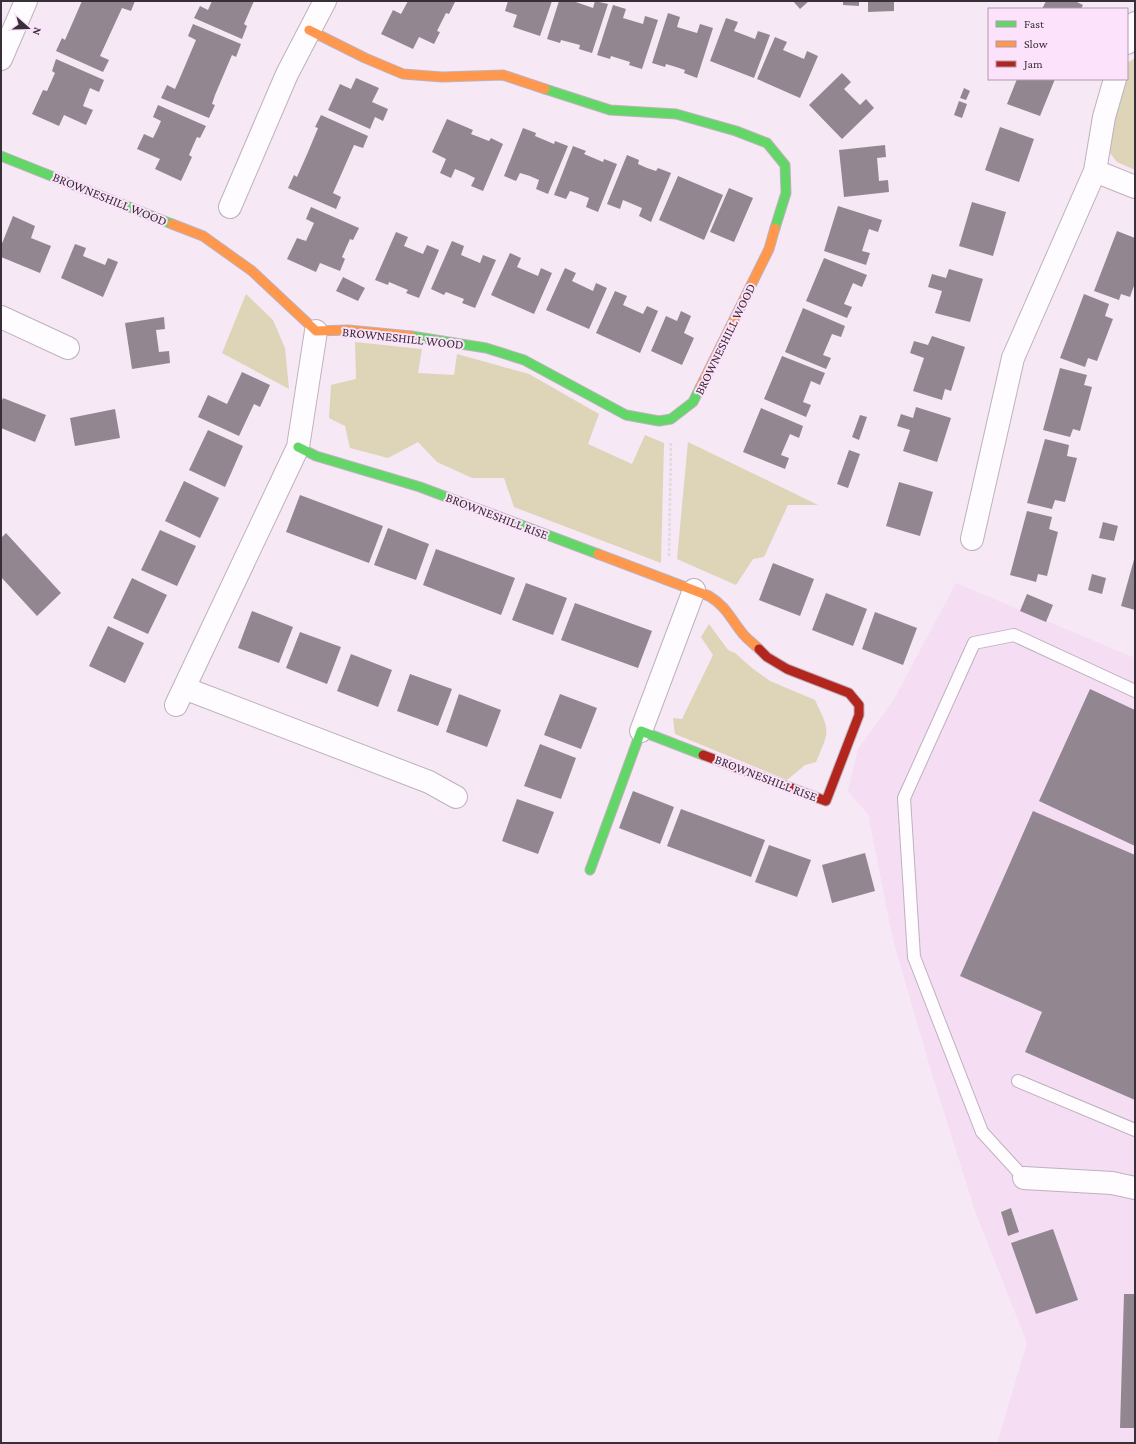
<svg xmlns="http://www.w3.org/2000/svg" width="1136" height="1444" viewBox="0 0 1136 1444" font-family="'Crimson Pro',serif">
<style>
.built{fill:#f5ddf3}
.green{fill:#ded4b7}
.building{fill:#928791}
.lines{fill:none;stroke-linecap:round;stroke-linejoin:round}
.lane-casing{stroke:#bdb2bc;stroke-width:14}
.street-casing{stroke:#bdb2bc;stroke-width:24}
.fast-casing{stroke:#bdb2bc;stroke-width:11}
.slow-casing{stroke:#bdb2bc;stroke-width:11}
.jam-casing{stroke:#bdb2bc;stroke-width:11}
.path{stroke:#dfdadf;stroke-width:2.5;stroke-dasharray:3 2;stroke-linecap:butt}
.lane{stroke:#fefcfe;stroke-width:12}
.street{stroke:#fefcfe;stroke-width:22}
.fast{stroke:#63d668;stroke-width:9}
.slow{stroke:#ff974d;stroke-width:9}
.jam{stroke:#b3261e;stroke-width:9}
.labels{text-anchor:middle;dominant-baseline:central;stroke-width:4;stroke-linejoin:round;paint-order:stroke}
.street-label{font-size:13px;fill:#392f38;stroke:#fce2fb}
</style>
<rect width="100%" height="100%" fill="#f6e8f5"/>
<!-- built -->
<path class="built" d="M956 583 1135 658V1443H997L1027 1343 975 1211 932 1074 893 940 868 814 848 791 858 749 894 699Z"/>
<!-- green -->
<path class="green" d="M1135 58V170L1117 162 1110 153 1106 142 1120 79H1127V63Z
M246 294 273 320 285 348 289 389 222 353Z
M355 342 422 349 418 373 454 375 457 354 529 374 599 414 588 444 632 464 645 435 664 443 661 563 514 507 504 478H472L437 462 418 442 388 458 350 448 345 426 329 418 331 385 356 379Z
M688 442 818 505H788L764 557 753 559 736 585 677 559Z
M709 624 728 650 735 653 752 668 770 681 815 700C830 732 830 729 816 762L805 765 787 780 675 734 673 718 682 719 713 655 701 637Z"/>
<!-- building -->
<path class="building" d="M82 1H135L131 11 122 8 100 56 109 60 103 72 56 51 62 38 65 40Z
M212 1H254L244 24 247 26 242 39 194 18 200 6 208 10Z
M408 1 455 2 449 14 446 13 437 31 440 32 434 44 419 37 413 49 381 34 393 10 401 14Z
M508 1H552L540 36 513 27 517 15 505 11Z
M559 1H573L593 8 595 1 608 4 592 53 579 49 580 45 561 40 560 43 547 39Z
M793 1H809L800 9Z
M843 1H859V6L843 5Z
M868 1H894V11L868 12Z
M1046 1H1075L1083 5 1081 9H1042Z
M613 5 626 9 623 18 643 24 645 16 658 20 642 69 629 65 630 62 611 56 610 59 597 55Z
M668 13 680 17 677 27 697 33 700 24 713 28 697 78 684 73 685 70 676 67 666 64 665 67 652 63Z
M726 18 738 22 734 31 755 39 758 31 770 35 754 78 710 61Z
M193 24 241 44 236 57 232 55 215 95 212 104 215 105 209 118 161 98 167 85 175 89 179 80 196 40 188 36Z
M775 37 787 42 783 50 804 59 807 51 818 56 800 98 757 79Z
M56 59 104 80 99 92 90 88 86 98 83 106 93 110 86 125 64 115 59 126 32 114 43 90 47 91 55 73 52 71Z
M842 73 851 82 844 89 860 105 866 99 874 108 842 139 809 105Z
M356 78 379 88 372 102 388 109 383 121 375 117 370 129 328 110 340 84 351 89Z
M1017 79H1055L1040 116 1007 104Z
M964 88 970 91 966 100 960 98Z
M959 101 967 104 962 118 954 115Z
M158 105 206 126 200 138 197 137 189 155 192 157 181 181 155 169 160 159 137 149 144 134 153 138 157 130 161 121 153 117Z
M321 115 368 136 363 148 354 145 344 168 333 193 341 197 336 209 288 188 294 175 297 177 308 152 318 128 315 127Z
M447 119 473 130 471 134 489 141 491 138 503 144 483 191 471 186 475 178 465 173 455 169 451 178 440 173 446 159 432 152Z
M1000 127 1034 139 1019 182 985 170Z
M523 128 536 133 535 136 554 144 555 141 568 146 548 194 536 189 539 180 530 176 520 173 516 181 504 176Z
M885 145 886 157 877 158 878 169 879 181 888 180 889 192 844 197 839 150Z
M573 146 586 151 584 154 603 162 604 159 617 164 598 212 586 207 589 198 579 194 570 191 566 199 554 195Z
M627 155 639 160 638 164 647 168 656 171 658 168 671 173 651 222 639 216 642 208 623 200 620 209 607 204Z
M678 176 723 195 704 240 659 220Z
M729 188 753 198 734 242 710 232Z
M972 202 1006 212 993 256 959 246Z
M838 206 882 220 878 232 869 229 862 251 870 253 866 265 824 251Z
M311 207 359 228 353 240 350 239 342 257 345 259 340 271 320 263 316 272 287 259 297 238 306 241 314 223 306 219Z
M13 216 35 226 31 238 51 246 40 273 1 257V246Z
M1117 231 1135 238V283L1130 297 1121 294 1119 300 1094 291Z
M396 232 408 237 404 246 423 254 427 245 439 250 419 298 406 293 408 290 389 282 388 285 375 280Z
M452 241 464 246 461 255 480 263 483 255 496 260 475 308 462 303 464 299 446 292 444 295 431 289Z
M75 244 86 248 83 256 105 265 108 258 118 262 103 297 61 278Z
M510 253 521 258 517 267 538 276 541 268 552 273 534 314 491 295Z
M824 258 867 275 862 287 853 283 844 304 852 307 847 318 806 301Z
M565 268 576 273 572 281 593 291 596 283 607 288 589 329 546 310Z
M949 269 983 279 970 322 935 313 942 291 928 287 932 274 946 278Z
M343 277 365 288 358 301 336 291Z
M615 291 627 296 623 305 643 314 647 306 658 311 640 353 596 333Z
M1084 294 1109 304 1105 316 1113 319 1097 361 1088 358 1085 367 1060 358Z
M803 308 845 326 841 337 832 334 823 355 831 358 826 369 785 352Z
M681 311 691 316 684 333 694 338 682 365 651 351 666 316 677 321Z
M164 317 165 329 156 330 159 352 169 351 170 363 132 369 125 323Z
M932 336 965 347 951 391 945 389 942 400 913 391 924 358 910 353 914 341 928 345Z
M782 356 825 373 820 385 811 381 803 402 811 405 806 417 764 399Z
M1060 368 1087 375 1084 385 1092 387 1080 431 1073 429 1070 437 1043 430Z
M242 372 270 385 260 407 254 404 239 436 198 417 208 395 227 404Z
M3 398 46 415 35 442 1 428V403Z
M916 407 951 418 937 462 903 451 910 430 897 426 901 414 913 418Z
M761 408 803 426 799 438 790 434 781 455 789 458 785 469 743 452Z
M115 409 120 438 75 446 70 418Z
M860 415 867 417 859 440 852 437Z
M208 430 243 446 225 487 189 470Z
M1045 439 1069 445 1067 456 1077 458 1065 502 1055 500 1052 509 1027 503Z
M849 450 860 454 848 488 837 484Z
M184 481 219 498 200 538 165 521Z
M899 482 933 492 920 536 886 526Z
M300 495 383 526 369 563 286 532Z
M1027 511 1052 517 1049 529 1058 532 1047 576 1038 574 1036 582 1010 575Z
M1103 522 1118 526 1114 541 1099 538Z
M388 528 429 544 416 580 374 565Z
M160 530 196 546 177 586 141 570Z
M6 533 61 593 37 616 1 577V538Z
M436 549 515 578 501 615 423 585Z
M1135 556V610L1121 606Z
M773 563 814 579 800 616 759 600Z
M1092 574 1106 578 1102 594 1088 590Z
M132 578 167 595 148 634 113 618Z
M526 583 567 598 553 635 512 620Z
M826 593 867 609 853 646 812 630Z
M1027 594 1053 605 1046 622 1020 611Z
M575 603 652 631 638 668 561 640Z
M252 611 293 627 279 663 238 648Z
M875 612 917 628 903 665 862 649Z
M108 626 144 643 125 683 89 666Z
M300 632 341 647 327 684 286 668Z
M351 654 392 670 378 707 337 691Z
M410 674 452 689 438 726 397 711Z
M1090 689 1135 710V846L1039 801Z
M459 694 501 710 487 747 446 732Z
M560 694 597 708 581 749 544 735Z
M540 744 576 758 561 799 524 786Z
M633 791 674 807 660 844 619 828Z
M517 799 554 812 538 854 502 841Z
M681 809 765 840 751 877 667 846Z
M1033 811 1135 855V1100L1025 1052 1042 1012 960 976Z
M769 845 811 860 797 897 755 882Z
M865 853 875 891 832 903 822 865Z
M1011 1208 1019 1232 1008 1236 1001 1212Z
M1053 1229 1078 1300 1036 1314 1011 1243Z
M1124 1294H1135V1428H1120Z"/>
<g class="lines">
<defs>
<path id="lane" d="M1018 1081 1135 1130
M1024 1178 982 1132 914 957 904 798 974 643 1014 635 1135 691"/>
<path id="street" d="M1127 43 1135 23
M1 59 26 1
M1095 171 1135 187
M230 207 287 74 325 1
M1 317 68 348
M972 539 1013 358 1095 171 1104 117 1115 79
M184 688 429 782 456 797
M176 705 298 447 316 331
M641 731 694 590
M1024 1178 1112 1183 1135 1188"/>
<path id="fast" d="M545 89 610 110 676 114 736 131 767 143 785 165 786 193 775 228
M1 156 172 224
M411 336 486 348 524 360 626 415 659 421 671 419 693 402 700 388
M298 447 316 456 420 487 598 554
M590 870 641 731 703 755"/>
<path id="slow" d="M309 30 365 58 403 74 442 77 503 75 545 89
M172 224 203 236 252 271 316 331 348 330 411 336
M700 388 769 249 775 228
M598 554 709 596C727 607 730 618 743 634 747 639 754 644 759 649"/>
<path id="jam" d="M703 755 826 801 859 715V705L849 693 787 669 767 657 759 649"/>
</defs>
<!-- lane casing -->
<use href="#lane" class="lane-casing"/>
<!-- street casing -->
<use href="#street" class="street-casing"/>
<!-- fast casing -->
<use href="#fast" class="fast-casing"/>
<!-- slow casing -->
<use href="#slow" class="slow-casing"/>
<!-- jam casing -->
<use href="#jam" class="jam-casing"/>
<!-- path -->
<path class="path" d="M669 556 671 443"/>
<!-- lane -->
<use href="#lane" class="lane"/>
<!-- street -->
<use href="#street" class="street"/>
<!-- fast -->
<use href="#fast" class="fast"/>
<!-- slow -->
<use href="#slow" class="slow"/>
<!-- jam -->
<use href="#jam" class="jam"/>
</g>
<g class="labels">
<!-- street labels -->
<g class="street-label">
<text transform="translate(110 199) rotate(22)">BROWNESHILL WOOD</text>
<text transform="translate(403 338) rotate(6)">BROWNESHILL WOOD</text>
<text transform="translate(725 339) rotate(-64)">BROWNESHILL WOOD</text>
<text transform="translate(497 516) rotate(21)">BROWNESHILL RISE</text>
<text transform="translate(766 778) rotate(21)">BROWNESHILL RISE</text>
</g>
</g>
<!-- border -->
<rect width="1136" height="1444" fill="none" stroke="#392f38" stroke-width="4"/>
<!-- legend -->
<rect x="988" y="8" width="140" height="72" fill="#fce2fb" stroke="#ae9aad"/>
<rect x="996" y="21" width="20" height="6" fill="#63d668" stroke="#ae9aad"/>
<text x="1024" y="28" font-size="12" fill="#392f38">Fast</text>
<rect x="996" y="41" width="20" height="6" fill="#ff974d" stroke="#ae9aad"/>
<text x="1024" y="48" font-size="12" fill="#392f38">Slow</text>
<rect x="996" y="61" width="20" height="6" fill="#b3261e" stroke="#ae9aad"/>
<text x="1024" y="68" font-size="12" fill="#392f38">Jam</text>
<!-- north arrow -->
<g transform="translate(28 28) rotate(110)" stroke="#fce2fb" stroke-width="3" paint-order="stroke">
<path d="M0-3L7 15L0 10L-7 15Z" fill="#392f38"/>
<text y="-6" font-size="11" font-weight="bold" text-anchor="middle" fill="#392f38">N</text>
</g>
</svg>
